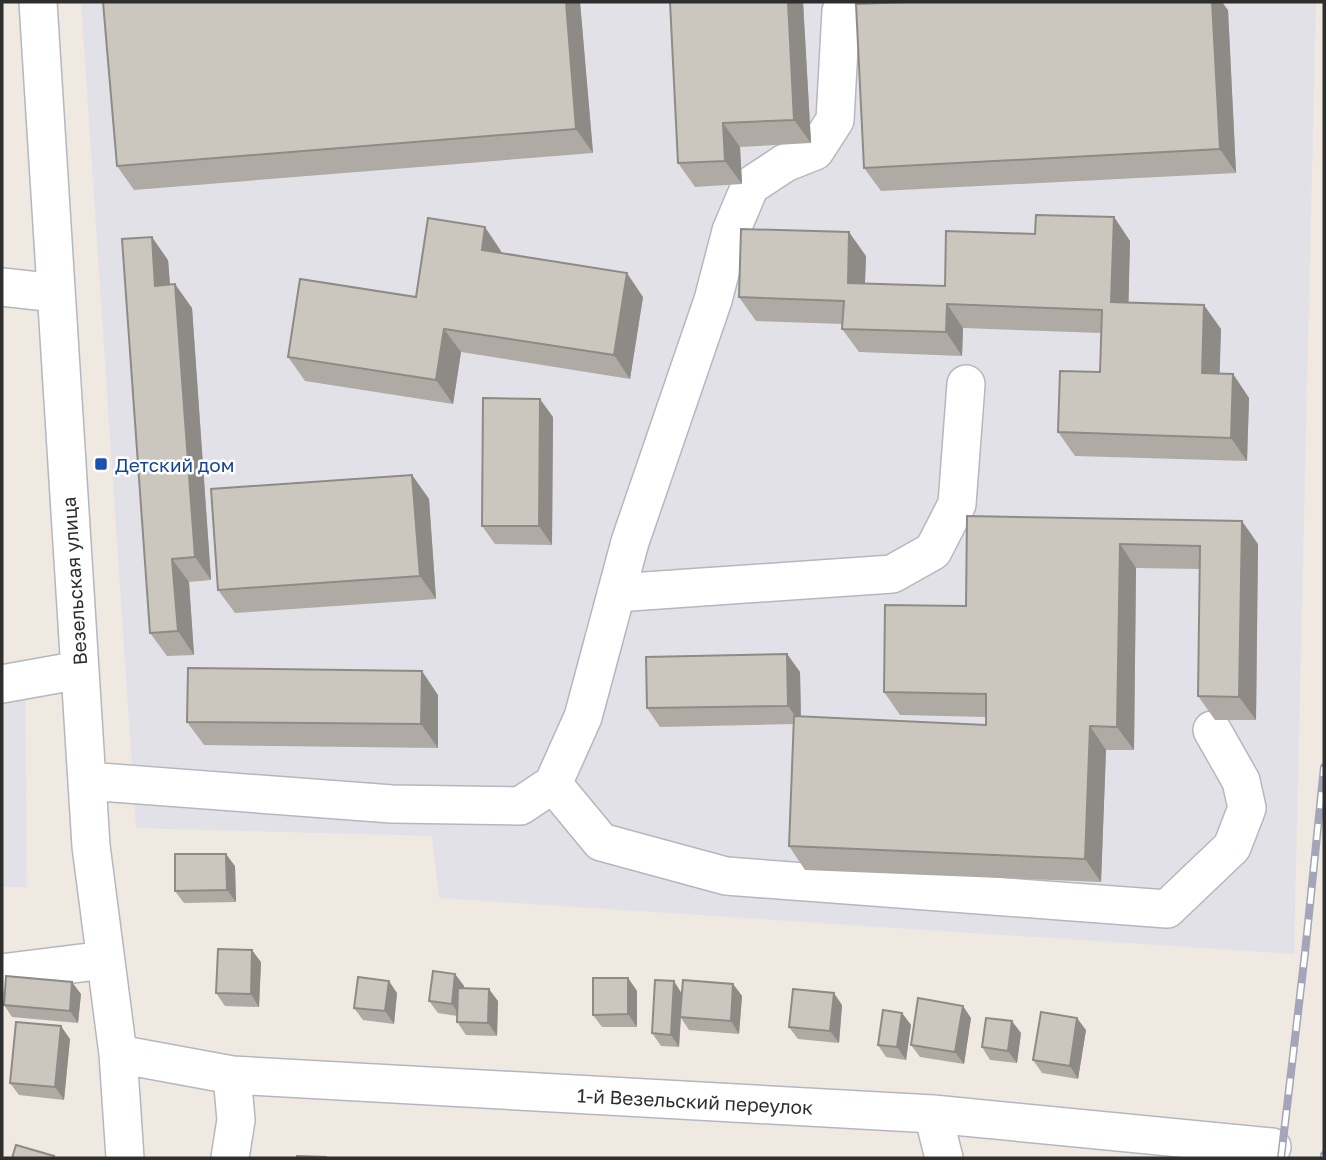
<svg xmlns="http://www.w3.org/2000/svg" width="1326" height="1160" viewBox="0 0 1326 1160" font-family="'Golos Text',sans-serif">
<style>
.industrial{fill:#e3e1e8}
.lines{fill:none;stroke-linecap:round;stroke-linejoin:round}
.minor-casing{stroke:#b4b7c1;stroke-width:40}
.minor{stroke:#fff;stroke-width:37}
.rail-casing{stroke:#a3a6b8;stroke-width:8}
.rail{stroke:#fff;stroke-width:5;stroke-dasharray:16;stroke-linecap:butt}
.wall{fill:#afaba4}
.shaded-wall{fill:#8e8b86}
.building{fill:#cbc7bf;stroke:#8e8b86;stroke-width:2}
.transit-dot{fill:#1a4fb4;stroke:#fff;stroke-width:2.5}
.labels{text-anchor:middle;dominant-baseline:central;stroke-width:5;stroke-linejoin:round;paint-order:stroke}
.transit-label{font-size:19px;fill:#164399;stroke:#fff;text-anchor:start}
.street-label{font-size:19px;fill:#2e2e2e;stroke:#fff}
</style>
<rect width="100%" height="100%" fill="#efe9e1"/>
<!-- industrial -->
<path class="industrial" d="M81 2H1316L1294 954 439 898 432 836 136 828Z
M25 659 27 887H2V663Z"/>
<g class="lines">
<defs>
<path id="minor" d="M38 2 91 846 118 1054 125 1158
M2 287 56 293
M616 593 892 574 933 551 957 504 966 384
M2 684 80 670
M87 781 392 804 520 806 553 784 583 717 630 542 713 300 731 231 750 186 785 163 815 151 835 120 841 11
M553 784 601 842 726 876 1167 909 1232 847 1247 808 1241 781 1212 730
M2 973 105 960
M118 1054 232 1075 933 1114 1272 1147
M933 1114 944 1158
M230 1158 236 1120 232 1075"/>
</defs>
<!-- minor casing -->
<use href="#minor" class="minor-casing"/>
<!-- minor -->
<use href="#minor" class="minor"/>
<defs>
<path id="rail" d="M1281 1158 1305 953 1324 767
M1324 1158V1155"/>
</defs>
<!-- rail casing -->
<use href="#rail" class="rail-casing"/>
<!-- rail -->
<use href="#rail" class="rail"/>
</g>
<!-- wall -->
<path class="wall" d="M103 2H580L593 153 134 190 117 166Z
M803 2 811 143 740 147 742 184 695 187 678 163Z
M1228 10 1236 173 881 191 864 168Z
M1114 217 1130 241 1128 303 1221 329 1219 374H1233L1249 398 1247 461 1075 456 1058 432 1100 372 1102 333 963 328 962 356 859 352 842 329 843 324 756 321 739 297 866 256 865 283 945 286 1035 234Z
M501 251V253L643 297 630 379 461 352 453 404 305 381 288 357 416 297Z
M168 260 170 285 192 308 211 580 189 582 194 655 167 656 150 633Z
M553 417 552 545 495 544 482 526Z
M412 475 429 499 436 599 235 613 218 590Z
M967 516 1258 544 1256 720H1215L1198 696 1200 569 1136 568 1134 750H1106L1101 882 805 870 789 846 794 724 660 727 647 708 787 654 800 672 801 717 986 725V717L900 715 884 692 966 606Z
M438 695V748L204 745 187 722Z
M235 866 236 902 184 903 175 891Z
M261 962 259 1007 225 1006 216 993Z
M455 974 464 986V988L498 1001 497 1036 466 1035 457 1022V1016L438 1013 429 1001Z
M628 978 637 991V1027H602L593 1015Z
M733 984 742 996 739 1034 689 1030 681 1018 679 1047 661 1046 652 1033 682 994Z
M397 993 394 1024 363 1020 354 1008Z
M81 994 78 1023 12 1017 4 1005Z
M842 1005 839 1043 798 1039 789 1027Z
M902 1013 911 1025 906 1060 886 1057 878 1045Z
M971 1018 964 1064 920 1057 911 1045Z
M1086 1030 1078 1079 1042 1073 1033 1060Z
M1021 1033 1017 1063 990 1060 982 1047Z
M70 1039 64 1100 19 1095 10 1083Z"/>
<!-- shaded-wall -->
<path class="shaded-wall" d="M566 2H580L593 153 576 129Z
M788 2H803L811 143 794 120Z
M1212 2H1222L1228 10 1236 173 1220 149Z
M723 123 740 147 742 184 725 161Z
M1114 217 1130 241 1128 326 1111 302Z
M485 227 501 251 498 274 482 250Z
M849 232 866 256 864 307 848 283Z
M152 237 168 260 172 309 155 286Z
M627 273 643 297 630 379 614 355Z
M175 284 192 308 211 580 195 557Z
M947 304 963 328 962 356 946 332Z
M1204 305 1221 329 1219 397 1202 373Z
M444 329 461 352 453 404 436 380Z
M1233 374 1249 398 1247 461 1231 438Z
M540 399 553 417 552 545 539 526Z
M412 475 429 499 436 599 420 576Z
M1242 521 1258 544 1256 720 1239 697Z
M1120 544 1136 568 1134 750 1117 727Z
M172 559 189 582 194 655 178 631Z
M787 654 800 672 801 724 788 706Z
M422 671 438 695V748L421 724Z
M1090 726 1106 750 1101 882 1085 859Z
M226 854 235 866 236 902 227 890Z
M252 950 261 962 259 1007 251 994Z
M455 974 464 986 460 1016 452 1004Z
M628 978 637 991V1027L628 1014Z
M389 981 397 993 394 1024 385 1011Z
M674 981 682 994 679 1047 671 1035Z
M72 982 81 994 78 1023 70 1011Z
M733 984 742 996 739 1034 731 1021Z
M489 989 498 1001 497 1036 488 1023Z
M834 993 842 1005 839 1043 830 1031Z
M963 1006 971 1018 964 1064 955 1052Z
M902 1013 911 1025 906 1060 897 1047Z
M1077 1018 1086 1030 1078 1079 1070 1066Z
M1012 1021 1021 1033 1017 1063 1008 1051Z
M61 1026 70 1039 64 1100 55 1087Z"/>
<!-- building -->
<path class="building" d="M103 2H566L576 129 117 166Z
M670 2H788L794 120 723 123 725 161 678 163Z
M906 2H1212L1220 149 864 168 856 4Z
M1036 215 1114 217 1111 302 1204 305 1202 373 1233 374 1231 438 1058 432 1060 371 1100 372 1102 310 947 304 946 332 842 329 844 301 739 297 741 229 849 232 848 283 945 286 946 231 1035 234Z
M428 218 485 227 482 250 627 273 614 355 444 329 436 380 288 357 300 279 416 297Z
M152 237 155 286 175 284 195 557 172 559 178 631 150 633 122 239Z
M483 398 540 399 539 526H482Z
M412 475 420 576 218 590 211 489Z
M967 516 1242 521 1239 697 1198 696 1200 546 1120 544 1117 727 1090 726 1085 859 789 846 794 716 986 725V694L884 692 885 605 966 606Z
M787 654 788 706 647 708 646 657Z
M188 668 422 671 421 724 187 722Z
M175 854H226L227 890 175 891Z
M218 949 252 950 251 994 216 993Z
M433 971 455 974 452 1004 429 1001Z
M6 976 72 982 70 1011 4 1005Z
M358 977 389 981 385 1011 354 1008Z
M593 978H628V1014L593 1015Z
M655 980 674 981 671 1035 652 1033Z
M683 980 733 984 731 1021 680 1017Z
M458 988 489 989 488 1023 457 1022Z
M793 989 834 993 830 1031 789 1027Z
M918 998 963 1006 955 1052 911 1045Z
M883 1010 902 1013 897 1047 878 1045Z
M1041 1012 1077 1018 1070 1066 1033 1060Z
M986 1018 1012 1021 1008 1051 982 1047Z
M16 1022 61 1026 55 1087 10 1083Z
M16 1145 54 1156 53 1158H12Z
M297 1156 326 1157V1158H297Z"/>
<!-- markers -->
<rect class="transit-dot" x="94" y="457" width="14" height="14" rx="3.5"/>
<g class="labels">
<!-- transit labels -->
<g class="transit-label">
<text x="115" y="464">Детский дом</text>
</g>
<!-- street labels -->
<g class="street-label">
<text transform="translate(74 581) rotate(-94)">Везельская улица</text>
<text transform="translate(695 1101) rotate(3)">1-й Везельский переулок</text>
</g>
</g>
<!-- border -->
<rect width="1326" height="1160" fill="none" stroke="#2e2e2e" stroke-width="7"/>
</svg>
